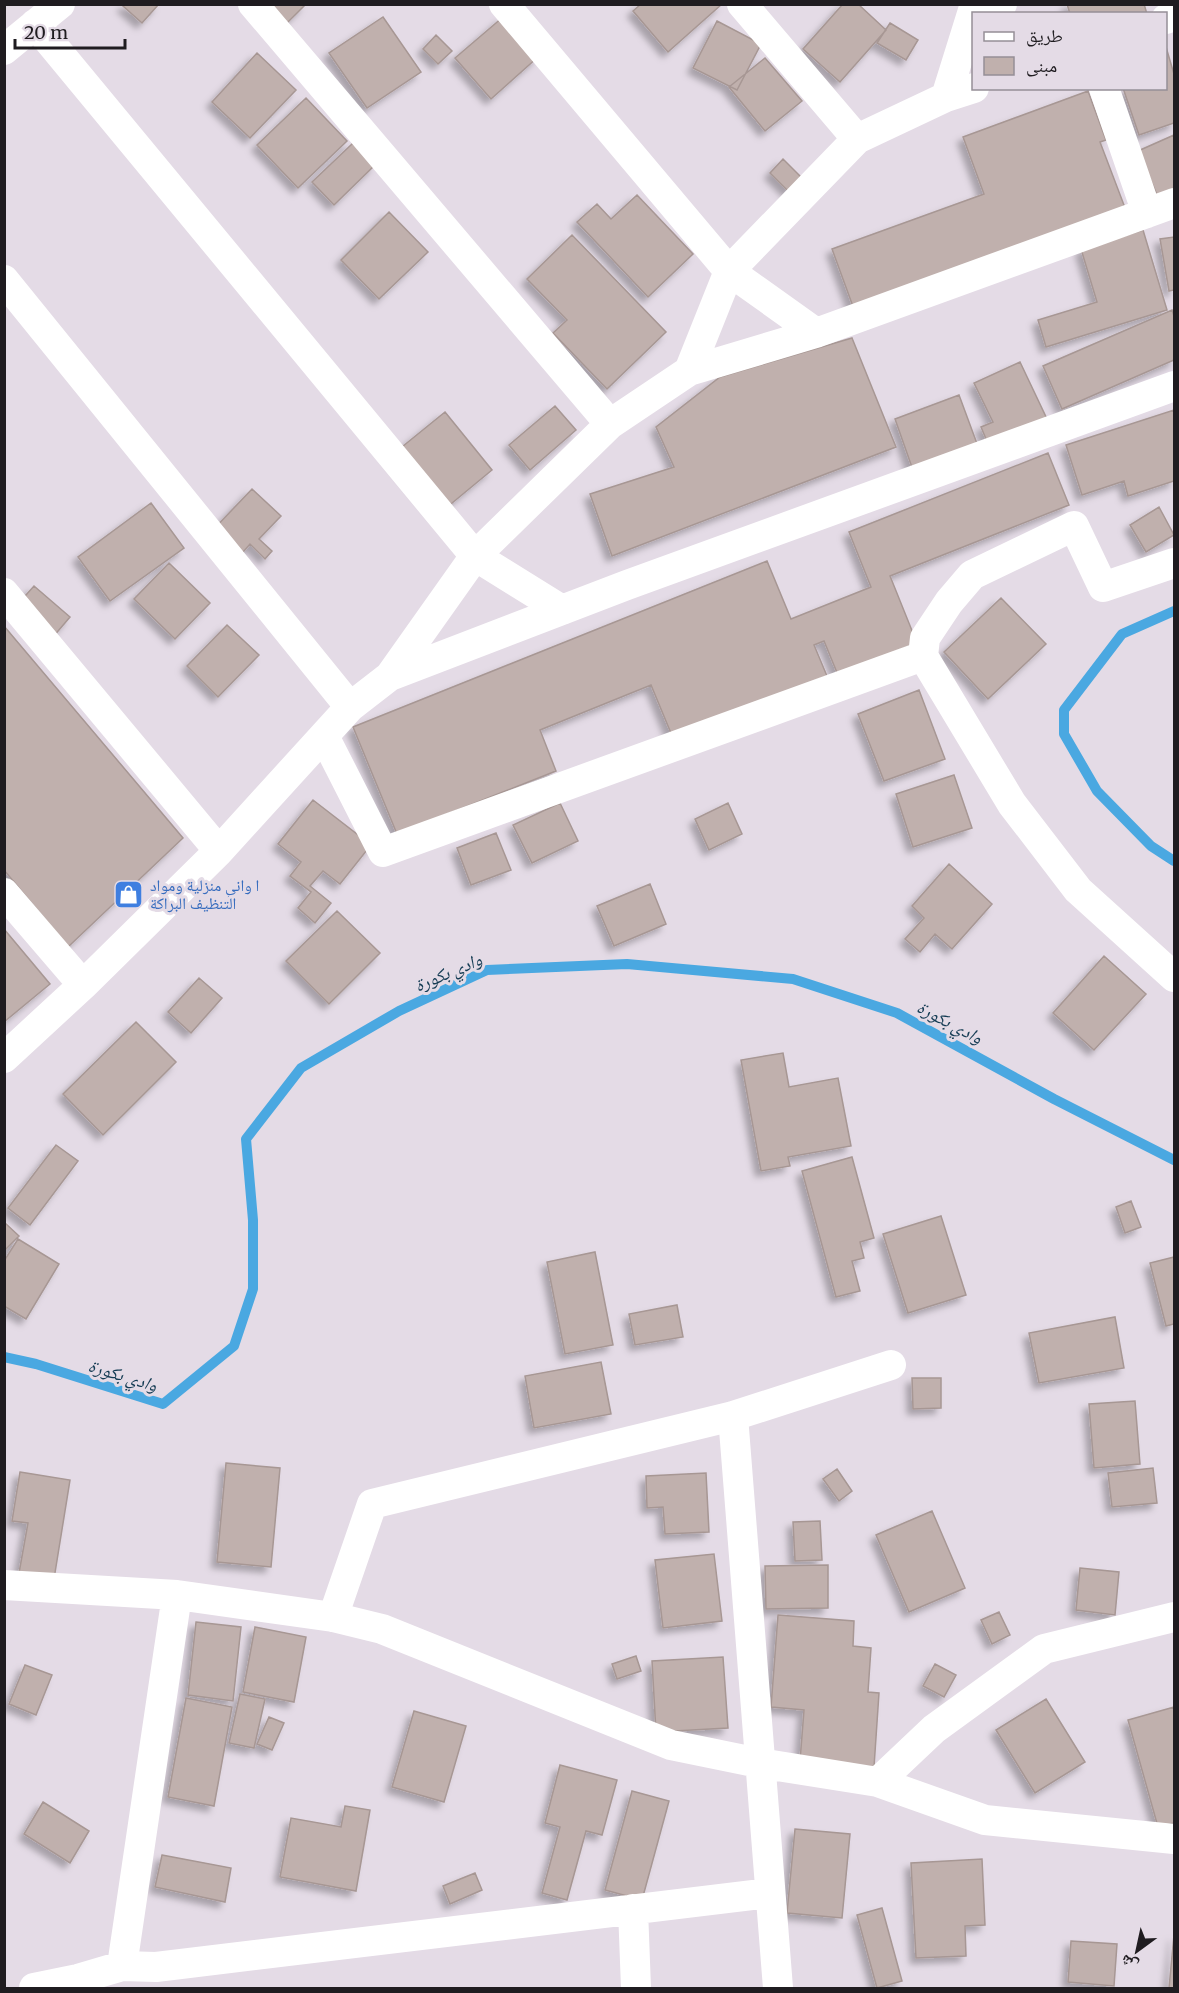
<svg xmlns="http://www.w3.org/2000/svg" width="1179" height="1993" viewBox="0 0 1179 1993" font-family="Merriweather,'Noto Naskh Arabic',serif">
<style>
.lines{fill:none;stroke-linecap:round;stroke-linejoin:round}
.stream{stroke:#4aa8e1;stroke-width:10}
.building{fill:#c0b0ad;stroke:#a79794;stroke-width:1.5;filter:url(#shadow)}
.minor{stroke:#fff;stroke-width:30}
.labels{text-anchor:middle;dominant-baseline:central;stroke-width:6;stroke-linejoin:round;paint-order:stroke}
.shop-label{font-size:16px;fill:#366cbe;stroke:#e4dbe6;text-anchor:start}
.water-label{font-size:18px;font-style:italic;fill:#143b53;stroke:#e4dbe6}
</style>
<defs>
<filter id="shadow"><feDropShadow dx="-5.5" dy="5.5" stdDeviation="3" flood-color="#0004"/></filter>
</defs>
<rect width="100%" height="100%" fill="#e4dbe6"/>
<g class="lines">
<!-- stream -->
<path class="stream" d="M1174 611 1122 634 1064 710V734L1097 791 1151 846 1174 861
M4 1357 36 1364 163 1404 234 1346 253 1289V1220L246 1139 301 1068 399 1011 487 970 627 964 793 979 897 1013 1054 1099 1174 1160"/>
</g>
<!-- building -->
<path class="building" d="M124 4H159L142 23 123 6Z
M270 4H306L287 23Z
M641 4H722L668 52 633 11Z
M843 4H858L886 30 840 82 803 49Z
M1067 4H1144L1147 14H1070Z
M383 17 421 72 367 108 329 53Z
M503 17 538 57 491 99 455 58Z
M717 21 761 44 737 90 693 68Z
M890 23 918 40 906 60 877 43Z
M436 35 452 51 438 64 423 49Z
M1166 47 1174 74V123L1139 135 1123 88H1166Z
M257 53 296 90 250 138 212 102Z
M765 58 802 101 765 131 729 87Z
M1088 91 1106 140 1100 142 1127 213 855 312 832 249 984 194 963 137Z
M306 98 347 141 298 188 257 145Z
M1174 135V190L1158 197 1138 151Z
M353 143 375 165 334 205 312 182Z
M783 159 802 178 789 192 770 173Z
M637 195 693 254 648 297 577 222 597 204 611 219Z
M389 212 428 252 379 299 341 260Z
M1143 230 1167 310 1046 347 1038 320 1097 302 1081 249Z
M572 235 666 332 607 389 553 333 567 320 527 279Z
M1174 237V290L1169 291 1160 239Z
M1172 310 1174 316V360L1062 409 1043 366Z
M852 338 896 447 612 556 590 494 674 467 656 427 720 377Z
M1020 362 1047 419 989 446 981 427 993 422 974 383Z
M959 395 979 449 914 473 895 419Z
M555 406 576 430 530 470 509 445Z
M1174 410V481L1128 496 1124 481 1082 495 1066 445Z
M445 412 492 470 440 513 392 455Z
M1048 453 1069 505 890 576 917 643 838 675 824 641 814 645 827 676 673 738 651 685 540 730 556 771 397 834 353 727 767 561 791 619 871 587 849 532Z
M252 489 281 516 259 539 272 551 265 559 250 544 237 559 210 533Z
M151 503 184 548 110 601 78 557Z
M1159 507 1174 535 1146 552 1130 525Z
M169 563 210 603 175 639 134 599Z
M34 586 70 617 53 637 17 605Z
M1001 598 1046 644 988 699 944 652Z
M227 625 259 655 218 697 187 666Z
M4 626 183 838 68 947 4 870Z
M919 690 945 759 884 781 858 714Z
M954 775 972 828 913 847 896 794Z
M313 800 371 845 340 884 323 871 310 886 331 903 315 923 298 908 311 892 290 876 301 862 278 844Z
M560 803 578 841 532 863 513 825Z
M728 803 742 834 709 850 695 819Z
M496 833 511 870 471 885 457 848Z
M949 864 992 904 952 949 935 934 920 952 905 939 924 918 912 906Z
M650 884 666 924 614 946 597 906Z
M337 911 380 953 329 1004 286 961Z
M4 929 50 984 4 1022Z
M1104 956 1146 994 1094 1050 1053 1013Z
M199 978 222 998 191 1033 168 1012Z
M136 1022 176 1062 103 1135 63 1094Z
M783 1053 789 1087 838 1078 851 1146 788 1157 790 1166 761 1171 741 1060Z
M56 1145 78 1161 30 1225 8 1208Z
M852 1157 874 1238 860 1242 864 1258 852 1261 860 1291 836 1297 802 1171Z
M1131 1201 1141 1227 1125 1233 1116 1207Z
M941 1216 966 1295 908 1313 883 1234Z
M4 1222 19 1236 4 1251Z
M18 1239 59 1264 26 1319 4 1306V1261Z
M595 1252 613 1345 565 1354 547 1262Z
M1174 1257V1324L1166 1326 1150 1263Z
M677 1305 683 1337 635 1345 629 1314Z
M1115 1317 1124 1368 1039 1383 1029 1333Z
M601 1362 611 1414 534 1428 525 1376Z
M912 1378H941V1408L913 1409Z
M1135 1401 1140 1464 1094 1468 1089 1404Z
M226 1463 280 1468 271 1567 217 1562Z
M1153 1468 1157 1503 1112 1507 1108 1473Z
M837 1469 852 1491 839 1501 823 1479Z
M20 1472 70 1480 54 1579 19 1573 28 1523 12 1521Z
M706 1473 709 1532 665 1534 663 1507 647 1508 646 1476Z
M932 1511 965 1588 909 1612 876 1535Z
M820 1521 822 1560 795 1561 793 1522Z
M714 1554 722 1621 663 1628 655 1560Z
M828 1565V1608L766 1609 765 1566Z
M1080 1568 1119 1572 1115 1615 1076 1610Z
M999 1612 1010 1635 992 1644 981 1620Z
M778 1615 854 1621 853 1646 871 1648 868 1692 879 1693 874 1767 800 1761 804 1710 771 1707Z
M196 1622 241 1627 233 1701 188 1695Z
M255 1627 306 1637 294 1702 243 1692Z
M636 1656 641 1671 617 1679 612 1664Z
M723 1657 728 1728 656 1732 652 1661Z
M935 1664 956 1675 944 1697 923 1686Z
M25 1665 52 1675 36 1715 9 1704Z
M240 1694 265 1699 254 1748 229 1743Z
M186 1698 232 1707 214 1806 168 1797Z
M1046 1699 1085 1762 1035 1793 996 1730Z
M1174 1707V1823L1158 1827 1128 1720Z
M414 1711 466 1726 444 1802 392 1787Z
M269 1717 284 1723 272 1750 257 1744Z
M560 1765 617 1780 602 1835 586 1831 567 1900 542 1893 560 1827 545 1823Z
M632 1791 669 1801 642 1900 605 1890Z
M43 1802 89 1831 70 1863 24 1834Z
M345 1806 370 1810 356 1891 280 1877 291 1818 341 1827Z
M795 1829 850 1834 842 1918 787 1913Z
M162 1855 231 1868 225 1902 155 1887Z
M982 1859 985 1925 965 1926 966 1956 916 1958 911 1863Z
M475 1873 482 1890 450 1904 443 1886Z
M882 1908 902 1981 877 1988 857 1915Z
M1174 1935V1988H1169Z
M1071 1941 1117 1944 1114 1986 1068 1982Z"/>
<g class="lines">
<!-- minor -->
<path class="minor" d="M253 4 610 424
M504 4 729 271 816 333
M742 4 857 139
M996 14 1002 4
M1166 19 1174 16
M35 24 475 556 562 610
M4 50 60 4
M1104 88 1147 213
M946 97 975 4
M4 280 350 707
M689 371 816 333 1174 203
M4 593 219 851
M923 656 1012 804 1078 890 1174 977
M390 676 627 585 1174 386
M324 736 383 852 923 656 925 638 949 602 972 575 1074 526 1103 587 1174 563
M4 893 83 985
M4 1058 83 985 219 851 350 707 390 676 475 556 610 424 689 371 729 271 857 139 946 97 974 88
M733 1416 778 1988
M4 1585 177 1595 333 1617 382 1629 671 1745 759 1763 878 1782 985 1820 1174 1839
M333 1617 372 1504 733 1416 891 1365
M878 1782 934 1729 1044 1649 1174 1617
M633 1909 636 1988
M122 1966 177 1595
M34 1988 78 1979 122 1966 156 1967 770 1893"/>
</g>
<!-- icons -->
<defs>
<symbol id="shop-square" viewBox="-11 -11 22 22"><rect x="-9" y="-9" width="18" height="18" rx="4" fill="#3f7fe0" stroke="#e4dbe6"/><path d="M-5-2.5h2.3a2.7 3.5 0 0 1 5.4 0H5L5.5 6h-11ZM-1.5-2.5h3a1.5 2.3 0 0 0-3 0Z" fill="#fff"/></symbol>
</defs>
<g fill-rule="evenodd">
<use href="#shop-square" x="112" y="878" width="33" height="33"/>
</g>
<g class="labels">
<!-- shop labels -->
<g class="shop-label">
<text x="150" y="885">ا واني منزلية ومواد<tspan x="150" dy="18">التنظيف البراكة</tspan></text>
</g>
<!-- water labels -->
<g class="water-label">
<text transform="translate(448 972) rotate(-23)">وادي بكورة</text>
<text transform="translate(950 1022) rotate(28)">وادي بكورة</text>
<text transform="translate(123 1375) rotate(17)">وادي بكورة</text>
</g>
</g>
<!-- border -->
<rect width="1179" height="1993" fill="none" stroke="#1f1c20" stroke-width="12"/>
<!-- legend -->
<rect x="972" y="12" width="195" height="78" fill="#e4dbe6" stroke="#958f97" stroke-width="1.5"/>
<rect x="984" y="32" width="30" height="9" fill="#ffffff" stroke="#958f97" stroke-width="1.5"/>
<text x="1026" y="42" font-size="18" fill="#1f1c20">طريق</text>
<rect x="984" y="57" width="30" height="18" fill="#c0b0ad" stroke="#958f97" stroke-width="1.5"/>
<text x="1026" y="72" font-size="18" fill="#1f1c20">مبنى</text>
<!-- north arrow -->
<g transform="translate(1137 1951) rotate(213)" stroke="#e4dbe6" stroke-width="4.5" paint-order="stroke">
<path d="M0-4.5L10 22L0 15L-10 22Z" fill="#1f1c20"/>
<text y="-9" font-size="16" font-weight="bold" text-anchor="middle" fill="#1f1c20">ش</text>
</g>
<!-- scale -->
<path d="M15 39v9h110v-9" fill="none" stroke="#1f1c20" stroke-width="3"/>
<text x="24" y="39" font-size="18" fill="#1f1c20" stroke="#e4dbe6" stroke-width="4.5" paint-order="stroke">20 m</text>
</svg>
